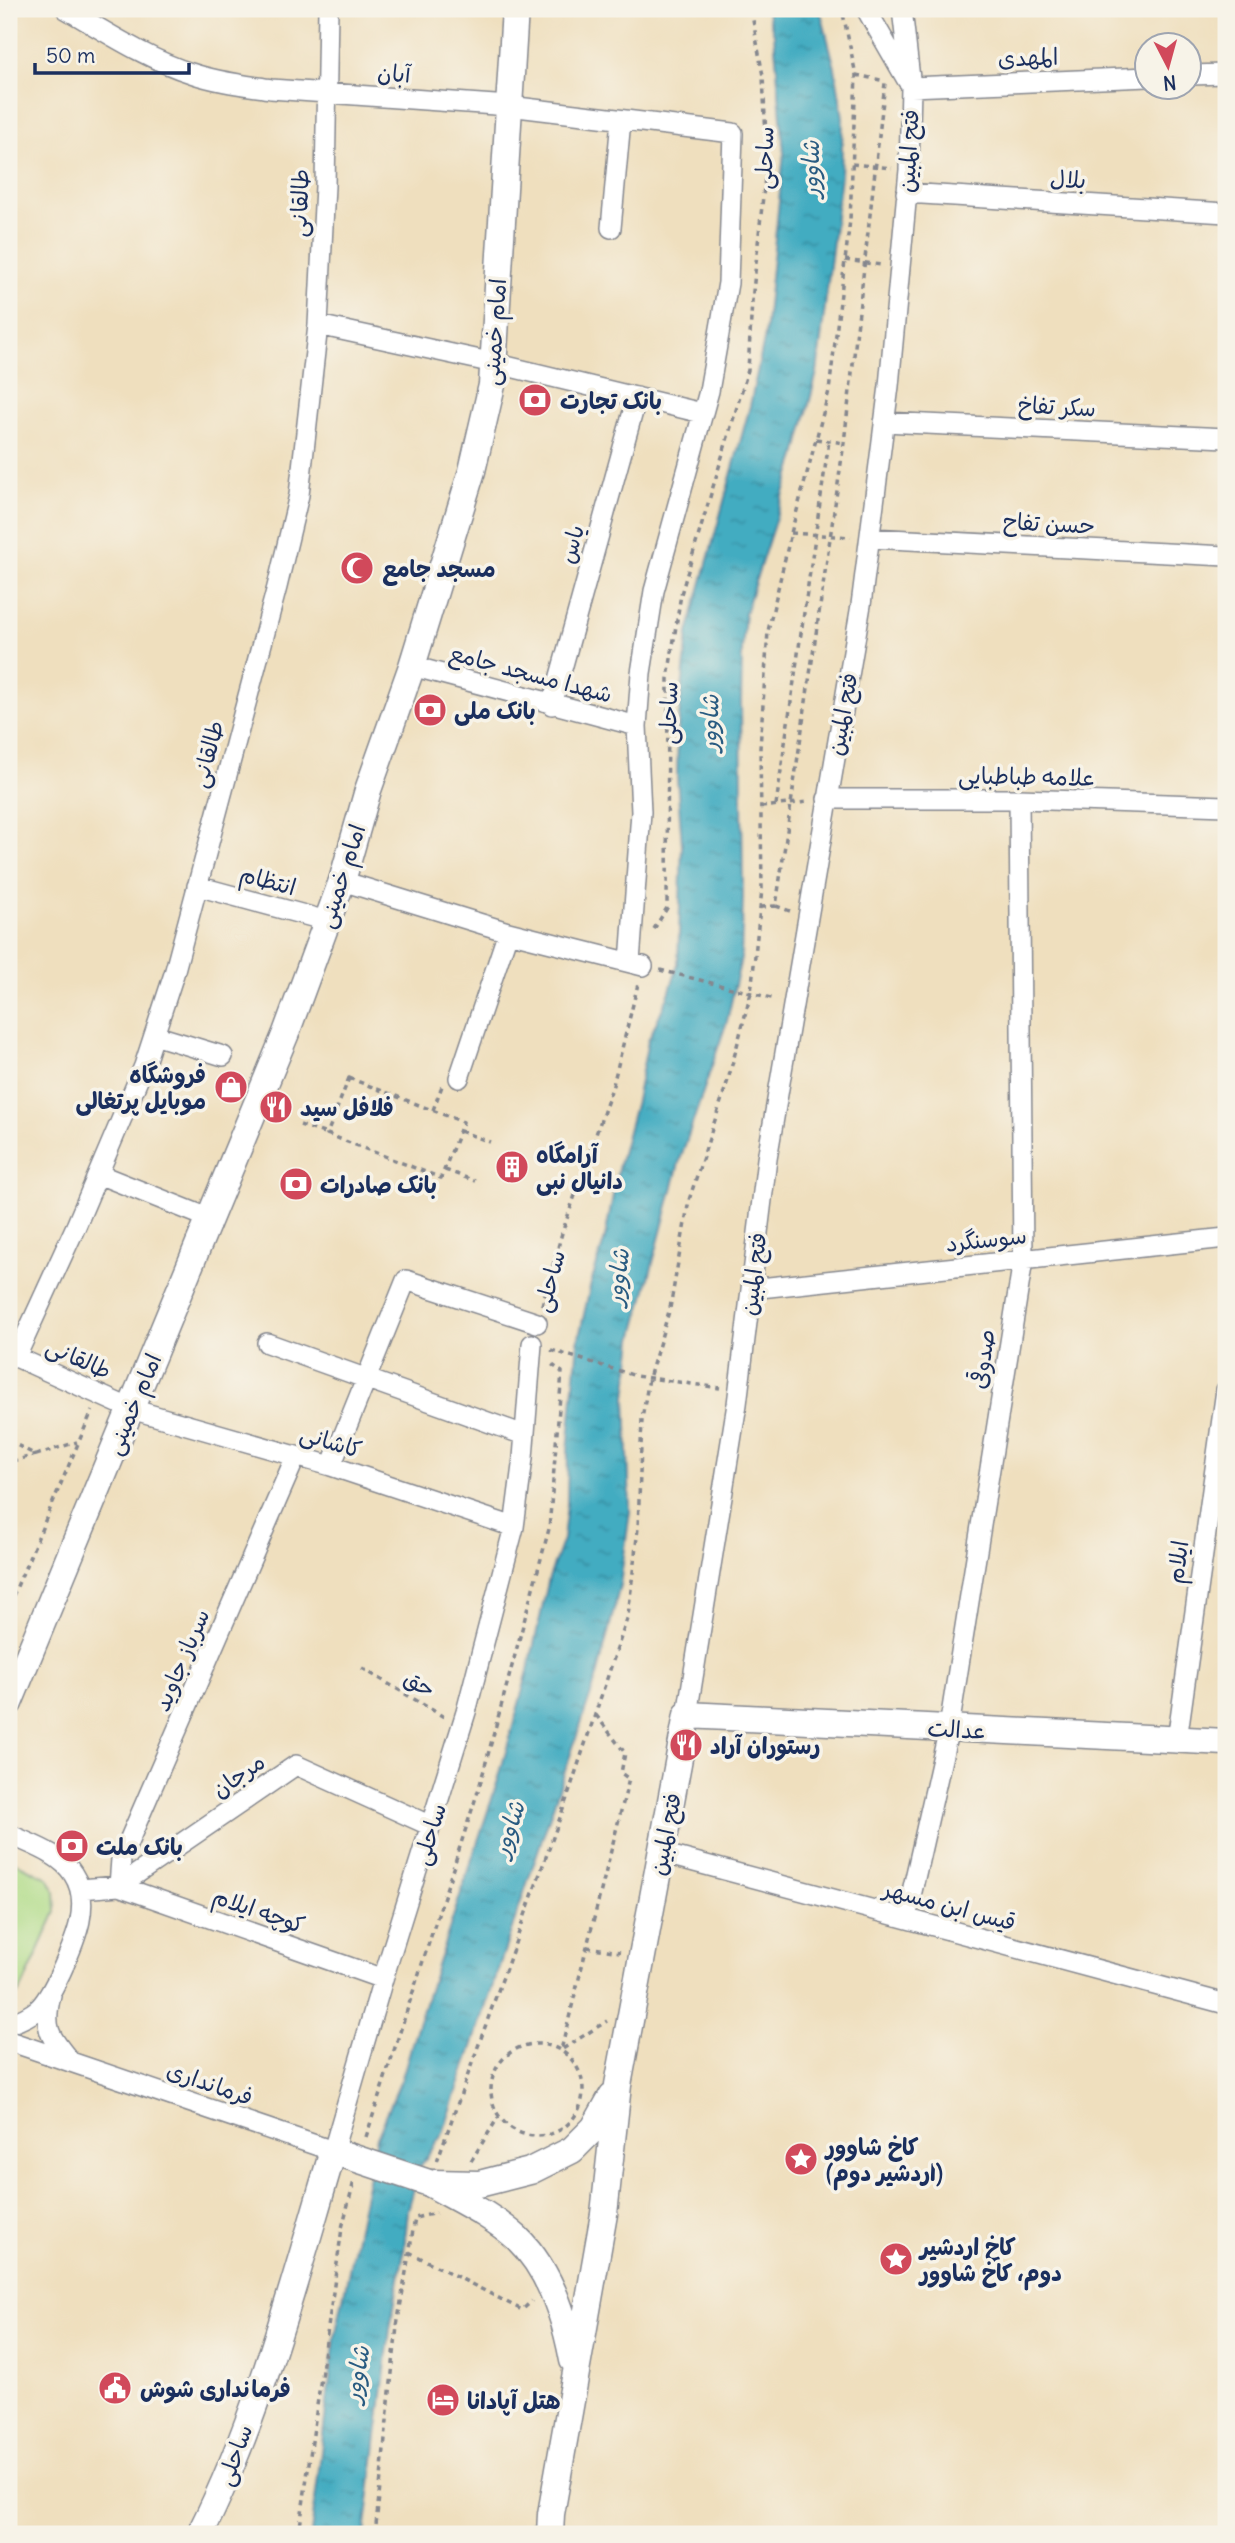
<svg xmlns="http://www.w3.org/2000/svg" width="1235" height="2543" viewBox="0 0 1235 2543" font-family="Delius,'Playpen Sans Arabic',sans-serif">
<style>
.green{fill:#afdb87;stroke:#658572;stroke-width:2}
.water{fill:url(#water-ripples);stroke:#2e6e90;stroke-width:2}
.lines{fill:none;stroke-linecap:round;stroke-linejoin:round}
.street-casing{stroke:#85878e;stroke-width:22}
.secondary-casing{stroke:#85878e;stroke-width:29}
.path{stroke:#85878e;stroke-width:3.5;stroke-dasharray:5 5;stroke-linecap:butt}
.street{stroke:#fff;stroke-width:19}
.secondary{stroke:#fff;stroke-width:26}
.secondary-bridge-casing{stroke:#85878e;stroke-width:29;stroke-linecap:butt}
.secondary-bridge{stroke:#fff;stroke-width:26}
.labels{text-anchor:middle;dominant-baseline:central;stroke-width:7;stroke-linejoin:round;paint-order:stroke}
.street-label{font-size:23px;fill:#1b2f5e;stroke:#f7f3e8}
.poi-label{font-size:23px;font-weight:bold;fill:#1b2f5e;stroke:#f7f3e8;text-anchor:start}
.water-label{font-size:24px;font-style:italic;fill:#295b81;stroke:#f7f3e8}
</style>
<defs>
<pattern id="water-ripples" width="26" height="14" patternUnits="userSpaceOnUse" patternTransform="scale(1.75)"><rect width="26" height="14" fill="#42acc1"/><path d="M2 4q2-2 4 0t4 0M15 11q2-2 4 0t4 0" fill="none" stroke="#368ca0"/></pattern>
</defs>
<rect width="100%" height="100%" fill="#f7f3e8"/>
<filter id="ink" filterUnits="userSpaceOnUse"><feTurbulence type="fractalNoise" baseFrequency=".0143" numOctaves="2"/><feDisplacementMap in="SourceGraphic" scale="14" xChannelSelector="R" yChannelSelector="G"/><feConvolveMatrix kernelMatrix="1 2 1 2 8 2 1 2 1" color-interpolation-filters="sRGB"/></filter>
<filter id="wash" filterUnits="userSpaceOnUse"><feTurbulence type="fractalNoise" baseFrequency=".00686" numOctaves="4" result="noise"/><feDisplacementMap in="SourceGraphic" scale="28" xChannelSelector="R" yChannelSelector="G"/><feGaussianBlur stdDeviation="1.57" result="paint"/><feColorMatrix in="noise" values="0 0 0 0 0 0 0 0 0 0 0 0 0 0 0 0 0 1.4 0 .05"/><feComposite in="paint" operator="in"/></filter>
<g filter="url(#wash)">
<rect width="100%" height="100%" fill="#efdfbe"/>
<!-- green -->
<path class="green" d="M9 1859 48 1878 55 1891 56 1912 22 1988 9 2005Z"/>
<!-- water -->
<path class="water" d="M766 9H820L835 68 843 117 841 175 817 372 796 456 745 613 742 650 741 703 743 897 741 958 727 1021 679 1163 633 1339 626 1397 630 1511 620 1585 598 1673 443 2133 420 2167 408 2210 404 2251 390 2329 365 2534H311L335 2337 377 2137 402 2078 417 2027 499 1777 528 1671 549 1578 563 1539 567 1504 568 1451 578 1342 590 1287 605 1238 618 1169 636 1101 648 1041 669 994 678 964 682 845 677 778 678 727 688 633 750 406 765 335 784 153 774 34Z"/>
</g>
<g filter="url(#ink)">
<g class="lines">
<defs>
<path id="street" d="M66 9C106 32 147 59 191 73 217 82 245 85 271 89L509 106 733 133 728 283 709 391 654 591 641 673 637 726 641 812 630 962
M328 9 325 186 318 325 299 495 277 587 174 974 144 1066 76 1226 16 1357 131 1409 331 1466 514 1527
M866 9 907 80
M1190 75 1226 74
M911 87 1148 77
M906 193 1226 213
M611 228 621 120
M318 325 494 363 702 413
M884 422 1226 438
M870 538 1226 556
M412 666 637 726
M552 705 637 397
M827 799H1019L1226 806
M342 881 508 932 643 966
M197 886 327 921
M154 1035 223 1056
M459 1078 508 932
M98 1174 211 1219
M751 1289 1226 1238
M267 1343 524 1435
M331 1466 406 1280 537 1323
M687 1715 737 1404 767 1159 861 605 889 386 909 170 911 87 902 9
M1177 1740 1226 1390
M9 1834C29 1844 60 1853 73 1874 93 1904 74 1943 61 1972 55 1984 48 2000 38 2009 31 2015 18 2021 9 2024
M661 1853 1226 2004
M119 1886 121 1859 296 1456
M119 1886 296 1765 431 1826
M80 1889 119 1886 383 1979
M906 1918 949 1728 1023 1260 1019 799
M51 1995C43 2028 49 2036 70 2061
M9 2041 333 2151 383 1979 466 1712 514 1527 523 1458 532 1344"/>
<path id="secondary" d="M9 1703 286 1033 342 881 368 790 412 666 472 471 492 385 515 9
M429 2183C459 2200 492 2215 517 2238 549 2269 565 2317 573 2360
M433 2183 479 2184 530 2171 572 2150 594 2128 612 2096
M200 2534C260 2415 295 2278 333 2151L348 2156
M550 2534 551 2514 604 2214 618 2085 687 1715 1226 1742"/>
</defs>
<!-- street casing -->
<use href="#street" class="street-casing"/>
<!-- secondary casing -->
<use href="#secondary" class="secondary-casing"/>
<!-- path -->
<path class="path" d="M856 75 885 81
M852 164 892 168
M845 260 881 265
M816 439 844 443
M791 533 851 537
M776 805 829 441
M761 807 807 802
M776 906 790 911
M761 907 776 906 844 443 885 83
M654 929 667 908 668 678 681 594 748 370 752 301 767 158 763 76 751 9
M660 970 775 999
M349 1078 463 1122 441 1178 327 1134Z
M433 1110 442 1086
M300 1125 327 1134
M460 1131 490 1142
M445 1170 475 1181
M542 1305 562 1233 613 1085 638 984
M551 1350 636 1376 720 1388
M9 1441 36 1455 9 1462
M36 1455 77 1442
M9 1605 92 1411
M362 1668 444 1717
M596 1715 625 1753 621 1773 629 1779 561 2050 607 2021
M587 1947 620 1952
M491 2090a46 46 0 1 1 92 0a46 46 0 1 1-92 0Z
M366 2137 479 1788 549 1529 562 1372 550 1363
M437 2161 566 1801 628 1616 638 1528 642 1419 649 1378 670 1308 689 1200 728 1080 751 993 762 889 760 748 768 631 791 533 829 391 850 220 856 75 842 9
M471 2161 499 2116
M409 2252 522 2310 532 2301
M299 2534 342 2228 354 2181
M375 2534 397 2326 415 2218 436 2213"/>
<!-- street -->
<use href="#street" class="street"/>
<!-- secondary -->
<use href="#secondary" class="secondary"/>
<defs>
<path id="secondary-bridge" d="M348 2156 429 2183"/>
</defs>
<!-- secondary-bridge casing -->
<use href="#secondary-bridge" class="secondary-bridge-casing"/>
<!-- secondary-bridge -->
<use href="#secondary-bridge" class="secondary-bridge"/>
</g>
</g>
<!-- icons -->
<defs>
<symbol id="bank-disc" viewBox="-11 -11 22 22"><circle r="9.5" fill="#d1495b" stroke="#f7f3e8"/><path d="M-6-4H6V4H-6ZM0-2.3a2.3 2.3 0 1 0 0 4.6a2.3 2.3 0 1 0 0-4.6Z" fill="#fff"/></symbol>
<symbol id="mosque-disc" viewBox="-11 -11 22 22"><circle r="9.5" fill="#d1495b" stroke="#f7f3e8"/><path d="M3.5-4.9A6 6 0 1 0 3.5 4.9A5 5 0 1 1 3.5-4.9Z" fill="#fff"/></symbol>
<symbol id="shop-disc" viewBox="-11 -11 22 22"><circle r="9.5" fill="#d1495b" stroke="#f7f3e8"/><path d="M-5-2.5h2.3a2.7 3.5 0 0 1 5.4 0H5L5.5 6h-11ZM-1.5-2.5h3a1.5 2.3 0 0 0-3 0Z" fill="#fff"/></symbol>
<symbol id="restaurant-disc" viewBox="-11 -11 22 22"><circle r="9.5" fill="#d1495b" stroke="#f7f3e8"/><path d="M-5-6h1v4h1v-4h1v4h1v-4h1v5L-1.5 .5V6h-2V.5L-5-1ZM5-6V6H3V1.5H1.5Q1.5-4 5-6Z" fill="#fff"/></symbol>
<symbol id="building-disc" viewBox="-11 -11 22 22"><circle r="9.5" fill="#d1495b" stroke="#f7f3e8"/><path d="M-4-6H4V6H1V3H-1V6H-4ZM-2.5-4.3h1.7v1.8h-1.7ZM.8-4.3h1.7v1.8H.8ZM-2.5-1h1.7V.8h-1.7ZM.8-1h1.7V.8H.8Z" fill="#fff"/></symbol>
<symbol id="sight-disc" viewBox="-11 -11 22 22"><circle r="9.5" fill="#d1495b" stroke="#f7f3e8"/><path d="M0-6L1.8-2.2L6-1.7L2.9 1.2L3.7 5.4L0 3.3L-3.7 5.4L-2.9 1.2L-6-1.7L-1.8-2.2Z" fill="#fff"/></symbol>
<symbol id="civic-disc" viewBox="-11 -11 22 22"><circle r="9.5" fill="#d1495b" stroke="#f7f3e8"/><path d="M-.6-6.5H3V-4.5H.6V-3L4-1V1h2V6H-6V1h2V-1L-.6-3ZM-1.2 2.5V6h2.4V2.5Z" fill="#fff"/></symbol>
<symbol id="hotel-disc" viewBox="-11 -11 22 22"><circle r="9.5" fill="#d1495b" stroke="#f7f3e8"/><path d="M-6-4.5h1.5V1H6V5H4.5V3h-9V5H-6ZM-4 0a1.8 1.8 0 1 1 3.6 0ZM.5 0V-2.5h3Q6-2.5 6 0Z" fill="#fff"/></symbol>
</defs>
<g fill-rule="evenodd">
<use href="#bank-disc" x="516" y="381" width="38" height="38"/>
<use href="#mosque-disc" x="338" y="549" width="38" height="38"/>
<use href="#bank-disc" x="411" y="691" width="38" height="38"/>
<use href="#shop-disc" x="212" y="1068" width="38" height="38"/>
<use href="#restaurant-disc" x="257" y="1088" width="38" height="38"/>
<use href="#building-disc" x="493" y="1148" width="38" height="38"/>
<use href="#bank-disc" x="277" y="1165" width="38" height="38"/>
<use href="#restaurant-disc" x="667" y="1726" width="38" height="38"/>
<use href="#bank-disc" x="53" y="1827" width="38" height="38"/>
<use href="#sight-disc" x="782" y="2140" width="38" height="38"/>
<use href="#sight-disc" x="877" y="2240" width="38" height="38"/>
<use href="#civic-disc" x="96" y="2369" width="38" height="38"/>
<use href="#hotel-disc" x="424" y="2381" width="38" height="38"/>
</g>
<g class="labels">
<!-- street labels -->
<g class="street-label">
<text transform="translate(1028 57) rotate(-2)">المهدی</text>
<text transform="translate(394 73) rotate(4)">آبان</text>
<text transform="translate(908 151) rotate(-87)">فتح المبین</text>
<text transform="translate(764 158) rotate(-88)">ساحلی</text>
<text transform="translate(1068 179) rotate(3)">بلال</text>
<text transform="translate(299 203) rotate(-88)">طالقانی</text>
<text transform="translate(494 332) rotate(-86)">امام خمینی</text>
<text transform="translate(1057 406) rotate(3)">سکر تفاخ</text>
<text transform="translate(1049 523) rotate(3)">حسن تفاح</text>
<text transform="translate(571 544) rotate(-74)">یاس</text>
<text transform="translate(531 673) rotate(15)">شهدا مسجد جامع</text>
<text transform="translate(668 713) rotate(-88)">ساحلی</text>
<text transform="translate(842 714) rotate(-80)">فتح المبین</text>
<text transform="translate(207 754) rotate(-75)">طالقانی</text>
<text transform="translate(1027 776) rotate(1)">علامه طباطبایی</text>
<text transform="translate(341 876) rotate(-72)">امام خمینی</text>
<text transform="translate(268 880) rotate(15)">انتظام</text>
<text transform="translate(986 1239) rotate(-6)">سوسنگرد</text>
<text transform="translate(753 1274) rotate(-83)">فتح المبین</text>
<text transform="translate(549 1281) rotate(-75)">ساحلی</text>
<text transform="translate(79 1358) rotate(24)">طالقانی</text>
<text transform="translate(982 1359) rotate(-81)">صدوقی</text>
<text transform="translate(133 1404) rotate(-67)">امام خمینی</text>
<text transform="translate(331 1441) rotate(17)">کاشانی</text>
<text transform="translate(1177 1562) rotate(-82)">ایلام</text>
<text transform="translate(181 1660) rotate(-67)">سرباز جاوید</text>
<text transform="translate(420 1683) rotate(30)">حق</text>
<text transform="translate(957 1729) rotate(3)">عدالت</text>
<text transform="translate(238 1775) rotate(-35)">مرجان</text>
<text transform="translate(429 1834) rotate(-73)">ساحلی</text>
<text transform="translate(665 1834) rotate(-79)">فتح المبین</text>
<text transform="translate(950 1905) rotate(15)">قیس ابن مسهر</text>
<text transform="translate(259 1910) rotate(19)">کوچه ایلام</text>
<text transform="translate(210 2083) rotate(19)">فرمانداری</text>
<text transform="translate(234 2455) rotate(-70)">ساحلی</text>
</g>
<!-- poi labels -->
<g class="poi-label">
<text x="560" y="400">بانک تجارت</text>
<text x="382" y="568">مسجد جامع</text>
<text x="454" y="710">بانک ملی</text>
<text x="206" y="1074" text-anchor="end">فروشگاه<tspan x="206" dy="26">موبایل پرتغالی</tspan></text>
<text x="300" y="1107">فلافل سید</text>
<text x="536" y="1154">آرامگاه<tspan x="536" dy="26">دانیال نبی</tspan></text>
<text x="320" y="1184">بانک صادرات</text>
<text x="710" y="1745">رستوران آراد</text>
<text x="96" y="1846">بانک ملت</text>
<text x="826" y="2146">کاخ شاوور<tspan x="826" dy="26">(اردشیر دوم)</tspan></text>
<text x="920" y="2246">کاخ اردشیر<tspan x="920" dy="26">دوم، کاخ شاوور</tspan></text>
<text x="140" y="2388">فرمانداری شوش</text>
<text x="467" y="2400">هتل آپادانا</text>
</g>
<!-- water labels -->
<g class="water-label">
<text transform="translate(810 169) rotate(-90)">شاوور</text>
<text transform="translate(709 723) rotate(-89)">شاوور</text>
<text transform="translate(617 1277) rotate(-83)">شاوور</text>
<text transform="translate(508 1829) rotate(-72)">شاوور</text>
<text transform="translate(356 2374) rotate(-80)">شاوور</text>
</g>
</g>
<!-- margin -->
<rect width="1235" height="2543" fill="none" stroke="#f7f3e8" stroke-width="35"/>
<!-- north arrow -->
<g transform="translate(1168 66) rotate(174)"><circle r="33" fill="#f7f3e8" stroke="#9fa5b1" stroke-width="2"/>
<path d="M0-5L12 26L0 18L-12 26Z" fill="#d1495b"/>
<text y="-10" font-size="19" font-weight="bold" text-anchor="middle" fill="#1b2f5e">N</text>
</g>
<!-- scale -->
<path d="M35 63v10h154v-10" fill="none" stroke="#1b2f5e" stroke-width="3.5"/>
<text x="46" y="63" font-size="21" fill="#1b2f5e" stroke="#f7f3e8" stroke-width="5" paint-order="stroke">50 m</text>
</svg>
